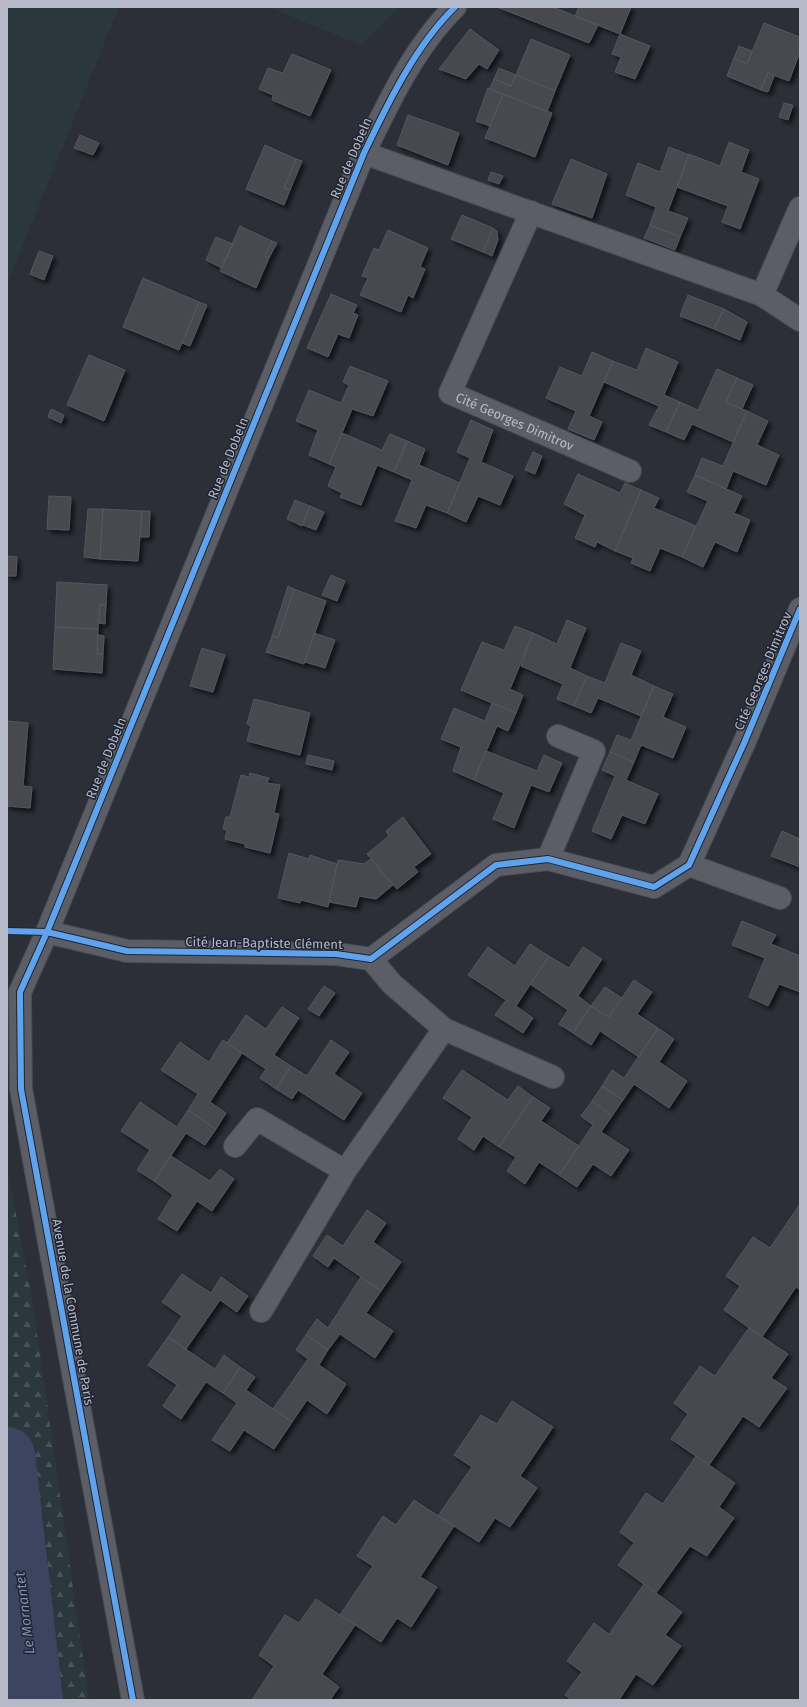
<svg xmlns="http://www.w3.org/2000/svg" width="807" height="1707" viewBox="0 0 807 1707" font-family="'Fira Sans',sans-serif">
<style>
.green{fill:#2a383e}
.forest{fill:url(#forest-firs)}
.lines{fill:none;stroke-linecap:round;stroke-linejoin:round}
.river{stroke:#3c4560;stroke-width:56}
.building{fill:#464850;stroke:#53575f;filter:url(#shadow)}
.minor-casing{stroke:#484a51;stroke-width:24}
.minor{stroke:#5b5e66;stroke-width:22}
.cycleway-casing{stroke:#1f2432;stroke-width:8}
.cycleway{stroke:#60a3ed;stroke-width:6}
.labels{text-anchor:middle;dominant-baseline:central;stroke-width:3;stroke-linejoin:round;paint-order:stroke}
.street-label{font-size:13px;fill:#b6bac8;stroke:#1f2432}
.water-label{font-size:14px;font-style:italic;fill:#818cac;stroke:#1f2432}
</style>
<defs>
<pattern id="forest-firs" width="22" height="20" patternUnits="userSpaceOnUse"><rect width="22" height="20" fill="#2a383e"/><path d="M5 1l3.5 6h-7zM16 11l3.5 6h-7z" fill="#475358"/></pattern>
<filter id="shadow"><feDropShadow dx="3.5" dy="3.5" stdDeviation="2" flood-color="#0009"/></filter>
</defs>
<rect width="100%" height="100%" fill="#2c2f38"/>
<!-- green -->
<path class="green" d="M7 7H119L7 285Z
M268 7H399L361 45Z"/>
<!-- forest -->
<path class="forest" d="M7 1166 32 1298 89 1700H7Z"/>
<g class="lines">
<!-- river -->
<path class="river" d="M7 1455 35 1700"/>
</g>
<!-- building -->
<path class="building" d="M497 7H553L598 25 589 43Z
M579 7H631L620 34 575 16Z
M764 23 800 37V52L789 81 768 73 761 90 727 76 734 58 747 64Z
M470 29 499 50 487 69 479 64 466 79 439 69Z
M620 34 650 46 635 79 615 72 621 57 612 54Z
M531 39 570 55 555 91 516 75Z
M739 46 752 51 747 64 734 58Z
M292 54 331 70 310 116 272 100 273 95 259 89 268 68 283 73Z
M499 68 516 75 511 86 494 79Z
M768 73 774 76 768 92 761 90Z
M516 75 555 91 547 112 490 89 494 79 511 86Z
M488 88 503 94 490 126 476 121Z
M503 94 552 113 535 157 485 138Z
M784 103 793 105 788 120 779 117Z
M408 115 459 133 448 165 397 145Z
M80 135 99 143 93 155 74 148Z
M729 142 749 150 741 172 759 179 740 229 722 222 728 206 677 187 689 154 720 166Z
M265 145 296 159 284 188 290 190 284 205 246 189Z
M669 147 689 155 668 211 688 218 680 237 650 225 656 207 626 195 638 163 660 172Z
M296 159 302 161 290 190 284 188Z
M571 159 607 174 592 218 552 204Z
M491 172 503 176 499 184 488 180Z
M462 215 493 228 483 252 451 239Z
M650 225 680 237 675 250 644 238Z
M240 226 272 241 265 256 269 258 256 288 220 271Z
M493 228 497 231 498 240 492 256 483 252Z
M388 230 428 248 420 267 425 269 413 298 408 295 401 312 360 295 368 278 362 276 374 248 379 250Z
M216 237 233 244 222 268 206 260Z
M272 241 277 243 269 258 265 256Z
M39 251 53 256 44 280 30 274Z
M143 278 199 302 179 350 123 327Z
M331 294 357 305 353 313 358 315 349 338 338 334 328 357 307 348Z
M688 295 724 309 714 329 680 316Z
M199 302 207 305 190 346 182 343Z
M724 309 747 322 740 340 714 329Z
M646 348 678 362 664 395 680 402 666 432 649 425 659 406 604 382 613 361 637 370Z
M592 352 613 361 589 416 602 422 594 440 568 429 576 411 546 398 560 367 582 376Z
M89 355 125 370 104 421 67 405Z
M350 366 388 381 373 416 352 409 329 464 309 455 318 430 296 421 309 390 341 403 349 385 343 382Z
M717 369 737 378 726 402 747 411 733 442 692 424 684 440 666 432 680 402 698 410Z
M737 378 753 385 742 409 726 402Z
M51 409 64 415 61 423 48 417Z
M747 411 768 421 757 445 779 455 766 485 733 471 726 489 695 475 702 458 723 466Z
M471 420 493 430 481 462 513 476 500 505 478 496 466 522 447 513 470 458 457 452Z
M342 433 382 450 390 434 407 441 394 472 377 465 361 505 340 497 342 493 328 486 336 467 329 464Z
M407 441 425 449 419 465 460 483 447 513 426 505 416 528 395 521 412 480 394 472Z
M533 452 542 456 535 474 525 470Z
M578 474 620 493 625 483 641 490 615 551 597 542 595 547 575 538 585 515 564 504Z
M695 475 742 496 734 513 750 520 737 552 715 542 703 567 682 557 708 501 687 492Z
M641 490 659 498 654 508 696 526 682 557 660 548 650 571 631 563 633 558 615 551Z
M49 496 71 497 69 530 47 529Z
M295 500 310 506 302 526 287 519Z
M310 506 324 512 316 530 303 525Z
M88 509H103L100 559 84 557Z
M103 509 142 511 138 561 100 559Z
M142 511H150L149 537H140Z
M7 556 17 557 16 576H7Z
M331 575 345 581 337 601 322 595Z
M57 582 107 585 106 605H100L98 629 55 627Z
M288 586 294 589 278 638 272 636Z
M294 589 326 601 304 664 266 652 272 636 278 638Z
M100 605H106L105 624 99 623Z
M567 620 586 628 570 668 587 676 574 706 557 699 563 684 521 666 533 633 557 644Z
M515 626 533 633 510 689 523 695 516 713 461 690 482 642 504 650Z
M55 627 98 629 97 654H103L102 673 53 669Z
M314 633 335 640 325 668 305 662Z
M98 635 104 636 103 654H97Z
M621 643 641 651 631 675 654 686 641 716 598 698 591 713 574 706 587 676 605 683Z
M202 648 225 655 213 692 190 686Z
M654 686 673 694 663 717 686 727 673 758 641 745 634 762 610 752 617 735 631 740Z
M254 699 310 713 300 755 247 741 251 726 247 724Z
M492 703 516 713 508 731 497 726 474 780 453 771 461 747 441 739 454 708 485 721Z
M7 721 28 723 23 786 32 787 30 808 7 806Z
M486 751 537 771 544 755 562 763 549 792 531 785 514 828 493 819 504 793 474 780Z
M610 752 634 762 626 780 658 794 645 824 622 815 611 839 592 831 615 776 602 770Z
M308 755 334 761 332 770 306 764Z
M250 773 269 778 267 783 280 785 274 813 279 814 270 853 245 847V844L225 839 227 830 223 829 226 817H230L241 775 249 777Z
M403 817 431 854 414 867 418 872 397 889 367 854 389 836 386 831Z
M782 831 800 839V867L771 856Z
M289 853 309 859 310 855 337 864 328 907 301 900 300 903 278 898Z
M371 859 393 885 376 899 359 896 356 907 329 902 338 860 364 864Z
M742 921 776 935 771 944 800 956V992L779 984 768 1006 749 997 765 958 732 945Z
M530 944 549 956 516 1006 533 1018 523 1033 495 1015 506 1000 468 975 488 947 515 966Z
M583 947 602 959 578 996 591 1006 573 1033 559 1024 568 1010 530 984 549 956 569 968Z
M634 980 652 992 637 1014 658 1028 639 1057 600 1031 591 1045 573 1033 591 1006 609 1017Z
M324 986 335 993 319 1016 308 1009Z
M605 987 622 998 609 1017 591 1006Z
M282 1007 299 1018 274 1055 291 1066 276 1089 260 1078 266 1069 227 1043 246 1015 266 1029Z
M658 1028 674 1039 659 1062 687 1081 669 1108 634 1084 623 1100 602 1086 612 1070 624 1078Z
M223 1040 242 1053 210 1102 226 1113 216 1129 188 1110 198 1094 161 1070 180 1042 209 1062Z
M331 1040 349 1052 334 1074 362 1093 344 1120 298 1090 292 1099 276 1089 291 1066 307 1076Z
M462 1070 508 1100 518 1086 533 1097 499 1147 483 1136 474 1150 458 1139 472 1117 443 1098Z
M602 1086 623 1100 612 1116 592 1101Z
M533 1097 550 1108 541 1121 579 1146 559 1175 539 1162 525 1184 507 1171 516 1157 499 1147Z
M592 1101 612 1116 601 1132 629 1150 611 1176 593 1164 577 1187 559 1175 593 1125 581 1116Z
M140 1102 177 1127 188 1110 216 1129 205 1145 186 1133 154 1181 137 1170 150 1150 121 1131Z
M171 1156 210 1181 220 1169 234 1179 212 1211 197 1201 177 1231 158 1219 173 1195 154 1181Z
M800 1204V1290L796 1287 762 1337 724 1310 740 1286 726 1276 753 1237 770 1248Z
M367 1210 386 1223 373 1242 401 1262 381 1291 334 1258 328 1267 313 1256 327 1235 343 1246Z
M182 1274 211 1293 221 1277 248 1296 237 1312 220 1300 186 1349 168 1337 182 1316 162 1302Z
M361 1277 381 1291 366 1313 393 1331 375 1358 340 1334 328 1350 306 1335 317 1319 328 1328Z
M749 1328 788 1354 771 1378 787 1388 759 1427 743 1416 709 1465 671 1439 688 1414 674 1403 700 1366 715 1376Z
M306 1335 328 1350 319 1365 346 1384 327 1414 307 1400 292 1422 273 1409 308 1359 296 1350Z
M168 1337 215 1369 224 1355 240 1367 223 1393 206 1382 181 1419 163 1406 177 1385 148 1365Z
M240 1367 255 1377 246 1390 292 1422 274 1449 244 1430 230 1451 212 1440 237 1403 223 1393Z
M512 1401 553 1427 520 1476 537 1488 510 1527 495 1518 479 1542 438 1516 472 1467 454 1455 481 1415 497 1424Z
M696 1456 735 1483 719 1507 734 1518 707 1556 690 1546 656 1593 618 1565 634 1543 620 1532 646 1493 663 1504Z
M414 1500 454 1526 420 1577 437 1587 411 1627 397 1618 381 1642 340 1615 373 1566 357 1556 383 1516 396 1525Z
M644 1584 682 1612 665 1635 681 1646 653 1685 636 1674 619 1700H572L565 1695 582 1672 567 1661 594 1623 609 1634Z
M316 1599 355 1625 322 1674 339 1687 330 1700H252L274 1666 259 1655 285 1615 299 1623Z"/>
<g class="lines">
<defs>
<g id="minor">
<path d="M364 153 762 295"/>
<path d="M800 208 762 295 800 320"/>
<path id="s1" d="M531 212 450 393 630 471"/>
<path d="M548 859 594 751 558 736"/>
<path d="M689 865 780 898"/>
<path d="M47 932 127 951 336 954 371 959 496 865 548 859 654 887 689 865 745 741 800 609"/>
<path d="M371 959 392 984 444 1029 553 1077"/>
<path d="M235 1146 257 1119 345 1171"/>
<path d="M261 1311 345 1171 444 1029"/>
<path d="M133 1700 21 1089 20 992 47 932 364 153C388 103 415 46 455 7"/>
</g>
</defs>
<!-- minor casing -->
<use href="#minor" class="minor-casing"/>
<!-- minor -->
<use href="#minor" class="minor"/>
<defs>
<path id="cycleway" d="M7 931 47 932 127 951 336 954 371 959 496 865 548 859 654 887 689 865 745 741 800 609
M133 1700 21 1089 20 992 47 932 364 153C388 103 415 46 455 7"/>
</defs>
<!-- cycleway casing -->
<use href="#cycleway" class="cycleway-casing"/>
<!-- cycleway -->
<use href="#cycleway" class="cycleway"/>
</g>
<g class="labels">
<!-- street labels -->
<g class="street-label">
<text transform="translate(351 158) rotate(-67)">Rue de Dobeln</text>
<text stroke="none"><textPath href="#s1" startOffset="269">Cité Georges Dimitrov</textPath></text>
<text transform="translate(228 458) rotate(-68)">Rue de Dobeln</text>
<text transform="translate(763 671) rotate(-67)">Cité Georges Dimitrov</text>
<text transform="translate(106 758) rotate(-68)">Rue de Dobeln</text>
<text transform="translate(264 943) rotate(1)">Cité Jean-Baptiste Clément</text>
<text transform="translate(73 1312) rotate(80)">Avenue de la Commune de Paris</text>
</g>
<!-- water labels -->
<g class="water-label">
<text transform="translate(25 1613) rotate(-97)">Le Mornantet</text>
</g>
</g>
<!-- border -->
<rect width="807" height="1707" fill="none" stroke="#b6bac8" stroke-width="16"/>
</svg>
